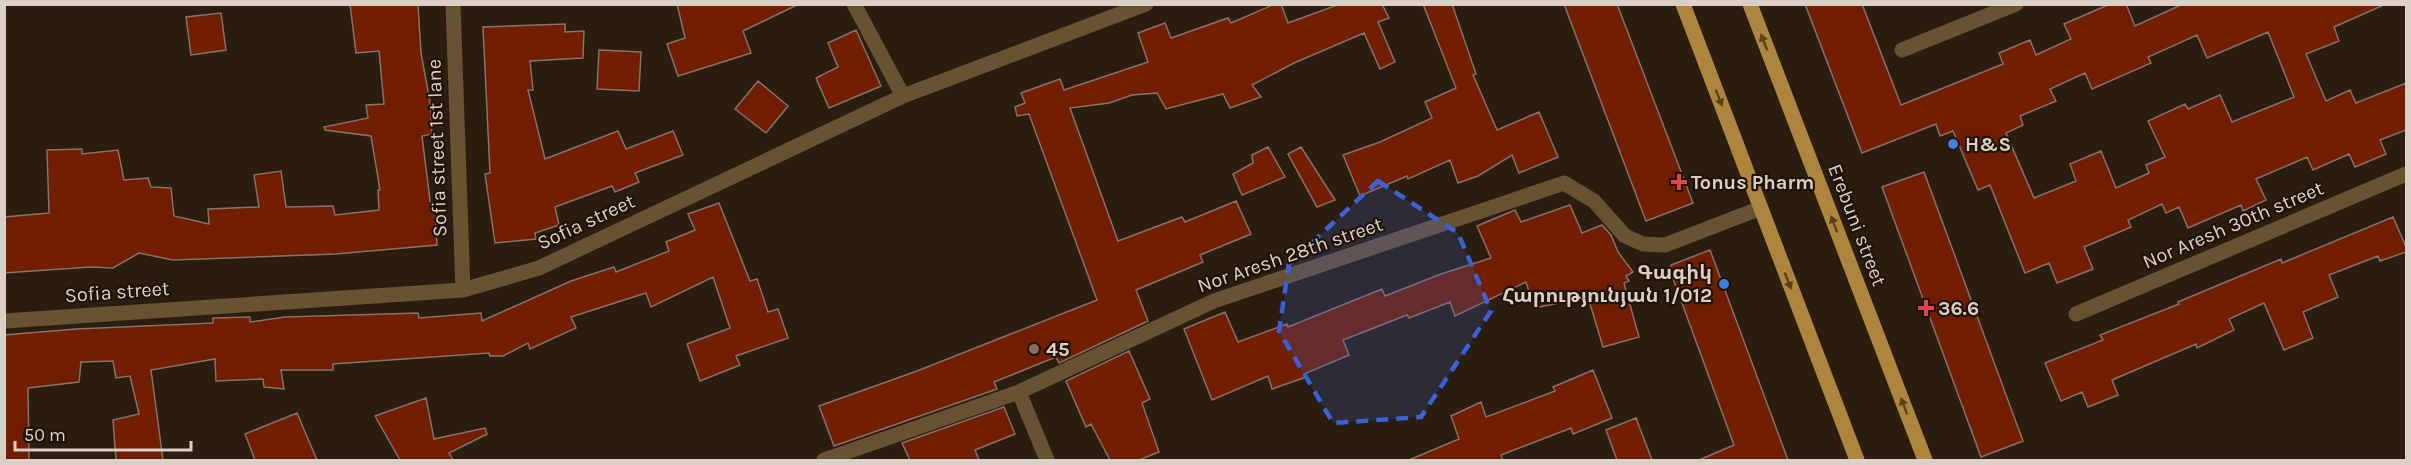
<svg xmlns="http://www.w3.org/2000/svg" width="2411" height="465" viewBox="0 0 2411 465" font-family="Karla,'Noto Sans Armenian',sans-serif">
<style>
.building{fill:#711e00;stroke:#877069;stroke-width:1.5;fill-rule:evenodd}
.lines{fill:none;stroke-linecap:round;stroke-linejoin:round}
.minor{stroke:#675333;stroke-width:15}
.major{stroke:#ae853c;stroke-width:15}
.oneway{fill:#59411c}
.marked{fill:#3962d6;fill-opacity:0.2;stroke:#3962d6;stroke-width:4.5;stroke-dasharray:12 8;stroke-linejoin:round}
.shop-dot{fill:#3f7fe0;stroke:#211407;stroke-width:2}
.health-dot{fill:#e0444e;stroke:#211407;stroke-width:2}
.education-dot{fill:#8d6e63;stroke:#211407;stroke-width:2}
.labels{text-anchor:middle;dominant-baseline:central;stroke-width:4.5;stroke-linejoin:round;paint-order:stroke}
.poi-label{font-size:20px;font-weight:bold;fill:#dad0c8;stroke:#211407;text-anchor:start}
.street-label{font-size:20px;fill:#dad0c8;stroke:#211407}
</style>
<rect width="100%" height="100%" fill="#2b1d10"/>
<!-- building -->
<path class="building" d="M350 4H418L421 53 430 102 432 134 422 136 431 208H435L437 245 336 254 173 260 139 253 113 268 91 267 4 273V217L49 213 47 150 82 149V154L118 150 124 180 148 178 151 187 171 188 174 216 209 224 208 209 259 207 254 175 281 171 286 207 333 206 335 215 379 210 378 190H380L371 136 325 130 324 127 368 118 366 105 384 104 379 51 356 53Z
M677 4H799L743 31 751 53 678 76 667 44 685 38Z
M1275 4H1281L1288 23 1340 4H1382L1389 18 1378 22 1395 62 1380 69 1364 33 1294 63 1252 85 1261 97 1230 108 1223 94 1166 109 1157 93 1132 95 1109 103 1070 108 1118 241 1182 217 1185 222 1236 201 1251 234 1200 255 1203 262 1136 290 1148 321 1059 363 1056 357 994 382 997 389 834 446 819 406 917 371 1097 300 1029 114 1017 116 1015 107 1025 103 1021 93 1060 79 1064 90 1148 62 1138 33 1165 23 1171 38 1228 18 1231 23Z
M1423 4H1452L1476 74 1473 75 1497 130 1539 112 1558 157 1519 173 1512 155 1478 176 1458 183 1450 160 1408 179 1407 176 1360 196 1343 155 1380 142 1432 118 1425 102 1456 88Z
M1564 4H1617L1693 203 1646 221Z
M1805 4H1862L1901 105 2003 64 1999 53 2030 40 2036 55 2071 39 2064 24 2110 4H2126L2135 26 2183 4H2386L2334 27 2339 41 2306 54 2326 101 2350 90 2356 103 2406 83V130L2380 140 2386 154 2355 167 2349 154 2313 170 2307 157 2256 179 2266 200 2243 211 2241 205 2188 228 2179 207 2166 213 2162 204 2128 220 2131 227 2084 247 2093 269 2057 283 2049 263 2025 273 1990 185 1978 190 1953 131 1940 136 1936 124 1862 153ZM2268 32 2294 97 2232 122 2220 95 2188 109 2185 104 2148 121 2165 157 2146 165 2149 173 2116 188 2101 151 2070 164 2076 181 2034 198 2006 133 2023 125 2020 116 2056 101 2050 89 2085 73 2092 89 2151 63 2148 57 2197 35 2207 58Z
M221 13 226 50 191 55 186 17Z
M565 24V32L584 31 583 58 530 61 533 90H528L545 159 618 131 626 149 673 131 683 155 635 173 639 182 615 192 612 186 555 207 559 225 535 233 536 239 495 243 485 174 490 173 483 27Z
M856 30 881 86 829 108 816 78 838 67 828 43Z
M599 50 641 52 639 91 597 89Z
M758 81 788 106 766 133 735 109Z
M1268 147 1285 177 1242 195 1233 174 1253 163 1252 155Z
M1301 147 1335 200 1317 207 1288 154Z
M1924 172 2023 441 1981 457 1882 187Z
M719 203 750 281 757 279 768 312 778 309 788 338 736 356 740 365 700 381 687 344 730 328 713 277 651 307 646 293 571 317 576 328 530 349 528 343 503 356H490L489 353 333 364V370H281L284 389 264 387 263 379 216 381 215 359 151 370 163 460H116L113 420 139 414 130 376 116 378 113 361 81 362 79 382 28 388 29 460H4V335L76 329 213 323V318L250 317V322L285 317 418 313 419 318 481 313 482 321 571 281 614 267 616 272 669 251 666 242 695 230 688 214Z
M1570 205 1582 233 1602 225 1611 235 1618 252 1633 272 1626 276 1629 281 1624 283 1639 337 1603 347 1588 297 1566 306 1565 302 1534 308 1526 282 1455 316 1450 302 1409 318 1407 315 1343 340 1349 355 1304 374 1306 377 1272 389 1268 376 1212 400 1184 329 1225 312 1238 342 1287 324 1288 327 1382 289 1385 296 1441 274 1491 258 1477 226 1515 210 1521 222Z
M2393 217 2406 247V252L2380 261 2378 256 2329 275 2338 297 2303 312 2313 338 2284 350 2264 303 2229 319 2234 330 2197 348 2196 344 2112 380 2118 395 2088 407 2082 392 2061 401 2045 363 2103 340 2100 335 2179 304 2178 302 2281 259 2282 263Z
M1710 250 1788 460H1699L1734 445 1671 273V265Z
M1129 351 1150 399 1142 403 1159 452 1139 460H1110L1091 424 1086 427 1066 381Z
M1593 370 1612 418 1573 434 1571 428 1501 455 1503 460H1409L1459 439 1451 416 1481 402 1486 417 1555 391 1553 387Z
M426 398 434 439 485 428 487 434 449 453 453 460H400L375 416Z
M1004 407 1015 434 975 450 979 460H910L902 443Z
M297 413 317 460H255L245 434Z
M1636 418 1652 460H1617L1606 430Z"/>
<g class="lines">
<!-- minor -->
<path class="minor" d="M453 4 463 290
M854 4 903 96
M1902 50 2016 4
M2076 314 2406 174
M4 321 463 290 539 268 903 96 1146 4
M1019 392 1047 460
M824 460 1019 392 1214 301 1564 183 1594 201 1625 236 1643 244 1665 245 1761 208"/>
<!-- major -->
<path class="major" d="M1683 4 1857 460
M1750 4 1925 460"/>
</g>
<!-- one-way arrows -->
<defs><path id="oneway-solid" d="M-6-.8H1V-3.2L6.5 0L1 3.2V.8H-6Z" transform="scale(1.5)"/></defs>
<g class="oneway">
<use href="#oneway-solid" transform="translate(1764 42) rotate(-111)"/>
<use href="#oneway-solid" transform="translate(1719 98) rotate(69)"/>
<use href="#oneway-solid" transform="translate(1834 224) rotate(-111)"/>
<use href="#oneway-solid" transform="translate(1788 281) rotate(69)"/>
<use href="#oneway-solid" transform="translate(1904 406) rotate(-111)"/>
</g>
<!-- marked area -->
<path class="marked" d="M1378 181 1458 233 1491 311 1421 417 1333 423 1279 331 1289 264Z"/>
<!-- markers -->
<g class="shop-dot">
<circle cx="1953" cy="144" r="6"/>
<circle cx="1724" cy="284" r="6"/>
</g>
<g class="health-dot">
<path d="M1676 173h6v6h6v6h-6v6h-6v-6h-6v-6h6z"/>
<path d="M1923 299h6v6h6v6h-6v6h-6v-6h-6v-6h6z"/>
</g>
<circle class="education-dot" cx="1034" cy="349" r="6"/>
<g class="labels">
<!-- poi labels -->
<g class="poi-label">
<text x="1965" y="144">H&amp;S</text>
<text x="1691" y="182">Tonus Pharm</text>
<text x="1712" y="272" text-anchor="end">Գագիկ<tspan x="1712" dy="23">Հարությունյան 1/012</tspan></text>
<text x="1938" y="308">36.6</text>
<text x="1046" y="349">45</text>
</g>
<!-- street labels -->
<g class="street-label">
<text transform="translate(437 148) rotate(-92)">Sofia street 1st lane</text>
<text transform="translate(586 222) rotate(-25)">Sofia street</text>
<text transform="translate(1857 225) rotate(69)">Erebuni street</text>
<text transform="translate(2233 225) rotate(-23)">Nor Aresh 30th street</text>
<text transform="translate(1290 255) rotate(-19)">Nor Aresh 28th street</text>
<text transform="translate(117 292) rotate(-4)">Sofia street</text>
</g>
</g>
<!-- border -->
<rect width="2411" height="465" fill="none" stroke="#dad0c8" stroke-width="12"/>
<!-- scale -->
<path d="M15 441v9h176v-9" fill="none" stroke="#dad0c8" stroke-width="3"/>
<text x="24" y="441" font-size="18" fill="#dad0c8" stroke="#211407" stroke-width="4.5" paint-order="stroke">50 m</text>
</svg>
